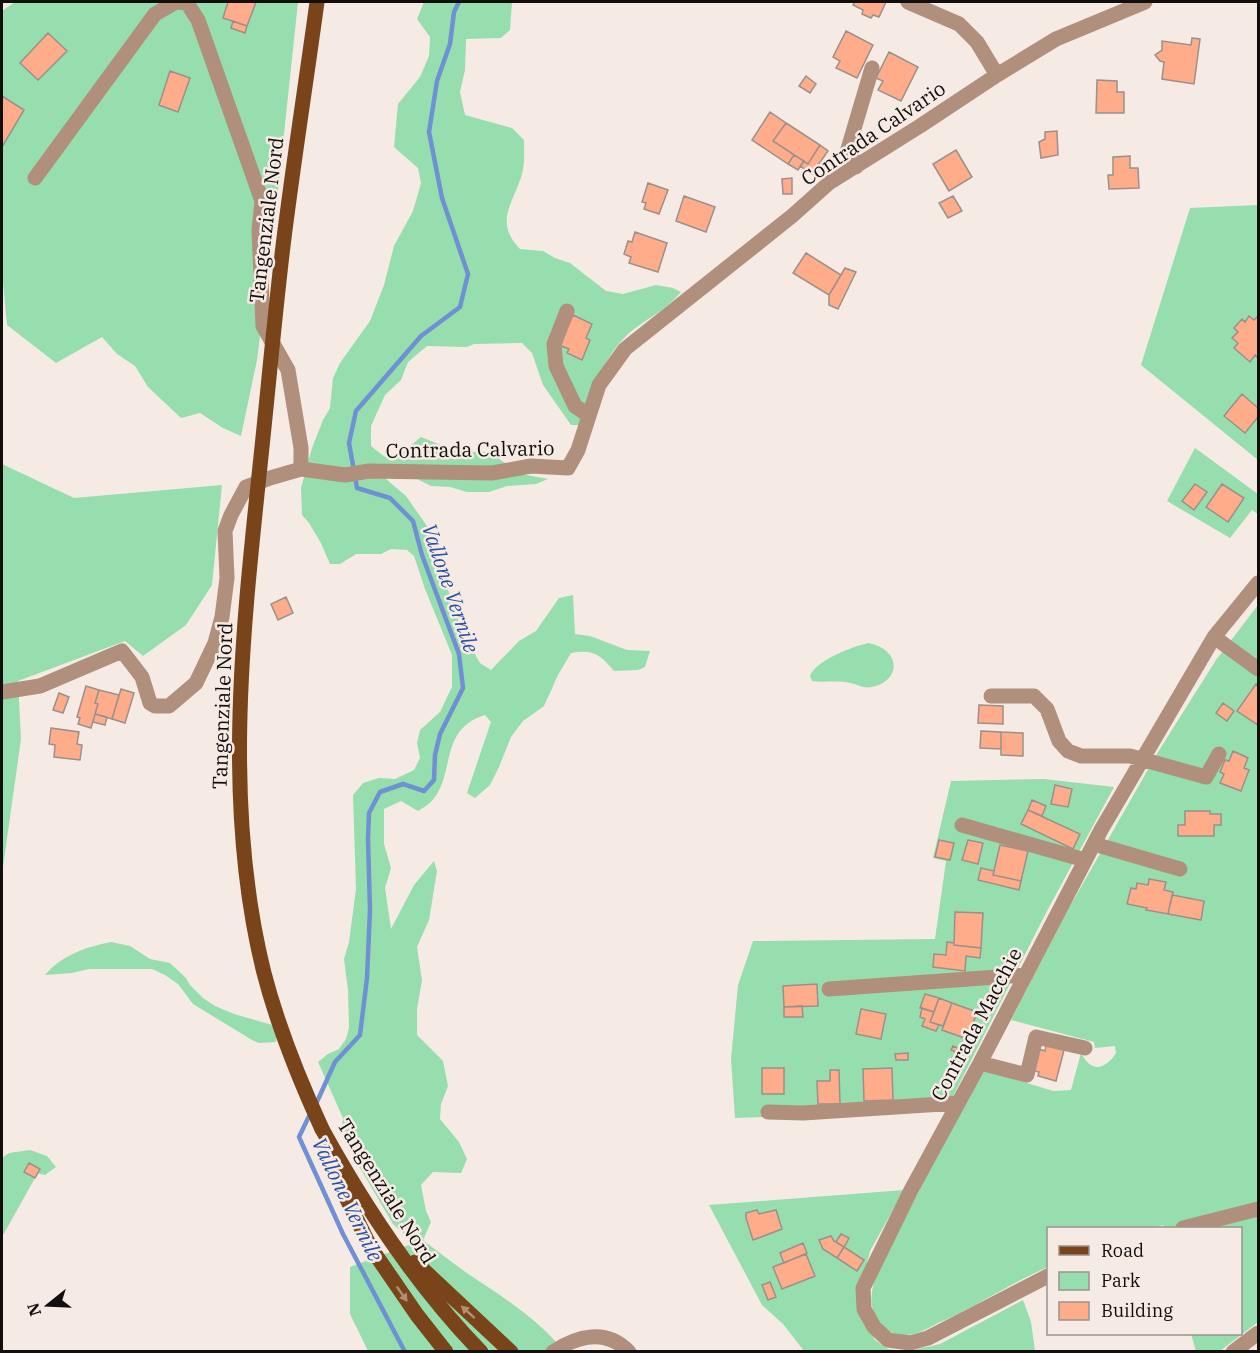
<svg xmlns="http://www.w3.org/2000/svg" width="1260" height="1353" viewBox="0 0 1260 1353" font-family="'IBM Plex Serif',serif">
<style>
.green{fill:#96dead}
.lines{fill:none;stroke-linecap:round;stroke-linejoin:round}
.stream{stroke:#6f91d4;stroke-width:4.5}
.building{fill:#feac89;stroke:#9b908b;stroke-width:1.5}
.minor{stroke:#b0907c;stroke-width:15}
.major{stroke:#79441a;stroke-width:15}
.major-bridge{stroke:#79441a;stroke-width:15}
.oneway{fill:#b18f75}
.labels{text-anchor:middle;dominant-baseline:central;stroke-width:5;stroke-linejoin:round;paint-order:stroke}
.street-label{font-size:20px;fill:#120e0d;stroke:#f6eae5}
.water-label{font-size:21px;font-style:italic;fill:#2a50a0;stroke:#f6eae5}
</style>
<rect width="100%" height="100%" fill="#f6eae5"/>
<!-- green -->
<path class="green" d="M15 2H298L277 200 257 360 241 436 223 428 200 413 181 418 148 387 135 366 117 354 102 337 56 363 7 325 2 271V11Z
M424 2H512L510 30 501 38 466 39 465 70 460 92 465 115 512 128 524 140C524 152 525 163 522 174 514 203 493 221 520 249L543 251 555 258 570 263 606 291 623 294 656 285 673 288 681 292C667 309 650 317 634 329 606 350 590 394 580 425H571L543 385 532 353 522 343 474 344 467 347 427 346 408 362 401 380 385 395 371 426V446L385 457 403 452 421 437 463 454 480 451 494 454 502 461 526 475 548 479 536 484 507 486 489 492H467L450 487 431 486 419 480 400 464 379 466 386 479 406 496 427 526 434 556 451 597 462 631 480 663 491 670 519 641 536 631 559 598 573 595 575 634 590 636 627 650 650 651 645 667 638 670 614 671C600 654 593 649 571 653L558 675 544 706 523 721 511 737 499 767 490 785 475 798 467 793 491 722 485 715C437 730 457 776 430 803 427 806 422 808 418 811L401 801 384 809V844L391 868 385 888 391 929 414 885 434 861 437 871 429 920 417 947 422 980 417 1009V1035L443 1061 448 1086 441 1104 440 1119 459 1142 467 1159 461 1173 433 1172 421 1185 426 1211 431 1222 423 1240C436 1250 450 1261 464 1271 501 1296 535 1316 564 1351H368L350 1314V1267L414 1243 393 1224 357 1163 341 1131 343 1118 318 1062 328 1054 339 1049 346 1039 349 1028 348 990 344 959 349 942 356 889 353 795 363 783 379 778 395 779 414 770 420 758 417 743 420 730 440 712 452 687V655L425 589 414 556 407 550 391 549 381 554H356L340 564H330L321 543 309 523 302 515 301 488 312 448 323 420 330 408 333 378 340 363 370 321 384 285 394 246 413 211 421 183 418 168 394 147 398 104 420 77 429 56 430 37 417 19Z
M1258 205V460L1141 365 1190 208Z
M1195 448 1258 494V514L1252 510 1230 538 1167 501Z
M2 464 74 498 222 485 212 585 186 625 143 656 125 641 18 681 21 739 2 874Z
M1258 605V1322L1220 1351H1196L1191 1334H1240V1228H1165L1163 1225 1153 1228H1048V1267C1013 1282 980 1304 945 1320 932 1325 921 1334 907 1335 898 1336 888 1332 882 1325 867 1310 871 1292 876 1274L982 1069 1053 1091 1071 1090 1081 1053C1091 1073 1105 1070 1116 1053L1115 1046 1095 1048 1094 1042 1011 1020 1069 908 1158 752 1216 660Z
M869 643C901 650 902 680 872 687 862 689 858 684 850 683 838 680 824 683 812 681L810 676C815 661 853 646 869 643Z
M1044 779 1114 787 1047 911 946 1110 735 1118 731 1059 738 985 753 941 935 939 946 861 933 858 951 781Z
M111 942 130 946 150 959 170 963 186 978 190 985 203 998 215 1006 234 1014 272 1025 277 1034 276 1042 259 1043 252 1040 193 1004 178 984 165 975 152 969H89L72 973 45 975C62 955 86 947 111 942Z
M30 1150 47 1156 56 1167 45 1175 37 1173 40 1169 29 1163 24 1172 35 1178 2 1237V1158L9 1153Z
M904 1190 870 1251 857 1302 863 1320 875 1340 888 1349 902 1351H804L783 1324 762 1305 709 1205Z
M1023 1300 1031 1322 1035 1351H909L940 1344Z"/>
<g class="lines">
<!-- stream -->
<path class="stream" d="M316 1104 335 1062 360 1035 367 978 370 910 368 839 369 813 380 792 403 784 424 791 434 780 435 755 440 734 463 688 459 654 422 555 413 521 390 498 357 488 349 443 356 411 421 336 460 307 468 274 442 198 429 132 437 81 450 44 454 12 459 2
M310 1114 299 1137 343 1234 405 1352"/>
</g>
<!-- building -->
<path class="building" d="M228 2H256L247 26 223 18Z
M855 2H886L879 17 873 15 871 18 862 14 863 10 853 5Z
M233 21 247 26 245 33 231 28Z
M846 31 873 45 857 78 836 68 840 61 833 57Z
M48 33 67 51 38 80 20 63Z
M1192 38 1200 39 1194 84 1162 79 1164 62 1160 61 1155 55 1162 50V41L1191 45Z
M889 52 918 67 901 101 878 90 883 81 876 78Z
M170 71 190 78 178 112 159 105Z
M806 76 816 84 810 93 799 86Z
M1097 80 1117 81V92H1124V113H1096Z
M2 96 24 110 2 147Z
M770 112 786 123 773 141 794 155 788 164 752 140Z
M786 123 820 145 808 164 773 141Z
M1057 131 1058 155 1041 158 1039 142 1045 139V132Z
M820 145 828 151 812 174 800 166 804 161 808 164Z
M956 150 972 177 949 191 933 164Z
M794 155 804 161 798 170 788 164Z
M1130 156V168H1138L1139 188 1109 189 1108 175H1113V157Z
M792 178V194H783L782 179Z
M648 183 668 190 659 214 644 209 646 203 642 202Z
M684 196 715 207 706 232 676 221Z
M953 196 962 211 948 218 939 203Z
M635 232 667 243 658 272 629 263 631 257 624 254 628 241 632 242Z
M806 253 841 275 829 295 793 273Z
M845 268 856 272 838 309 829 305V295Z
M573 315 592 324 586 338 590 340 582 360 567 353 569 349 559 345Z
M1249 316 1254 320 1257 317 1258 319V358L1255 355 1250 362 1234 348 1238 343 1232 338 1238 332 1234 328 1242 319 1245 322Z
M1242 394 1258 408V417L1245 433 1224 416Z
M1195 484 1207 492 1194 510 1182 501Z
M1222 484 1244 498 1228 522 1206 507Z
M286 597 293 613 278 620 271 604Z
M1256 684 1258 687V725L1237 711Z
M86 686 99 690 95 703 98 704 91 728 78 724 80 718 77 717Z
M121 689 134 693 125 723 112 719Z
M99 690 119 695 112 719 95 714 98 704 95 703Z
M59 693 69 697 63 713 53 710Z
M1223 703 1234 711 1227 721 1216 713Z
M979 705 1003 706V724L978 723Z
M95 714 107 717 105 725 93 722Z
M51 728 79 732 77 744 82 745 80 760 54 757 55 745 49 744Z
M981 731 1001 732V749L980 748Z
M1001 732 1023 733V756L1001 755Z
M1233 751 1248 758 1244 768 1249 770 1241 791 1220 783 1224 774 1220 772 1225 760 1229 761Z
M1055 785 1072 789 1068 807 1051 804Z
M1032 800 1046 806 1042 816 1028 810Z
M1028 810 1080 834 1073 849 1021 824Z
M1185 811H1210V814H1221V825H1214V836H1178V825H1185Z
M939 840 954 843 950 860 935 857Z
M968 840 983 843 978 864 962 860Z
M1000 845 1028 851 1021 881 993 875Z
M981 868 994 871 993 875 1021 881 1019 890 978 880Z
M1149 879 1166 882 1164 890 1173 892 1168 914 1146 910 1147 908 1127 904 1131 888 1136 889 1137 883 1148 885Z
M1172 895 1204 901 1201 920 1168 914Z
M955 912 983 913 981 948 954 945Z
M947 942 954 943V945L981 948 980 958 966 956 965 971 933 967 934 954 946 955Z
M817 984 818 1006 784 1007 783 986Z
M925 994 939 998 934 1012 920 1008Z
M939 998 952 1003 943 1026 930 1022Z
M952 1003 977 1012 967 1039 942 1030Z
M802 1006 803 1017H784V1007Z
M922 1008 934 1012 930 1022 939 1025 936 1031 922 1026 925 1019 920 1017Z
M861 1009 886 1014 881 1039 856 1034Z
M1046 1045 1064 1050 1056 1081 1038 1076 1039 1072 1030 1070 1036 1048 1045 1051Z
M953 1046 962 1050 960 1054 951 1050Z
M908 1053V1060H896L895 1054Z
M762 1068H784V1094H762Z
M892 1068 893 1100 864 1101 863 1069Z
M830 1070H839L840 1104H818L817 1081H830Z
M29 1163 40 1169 35 1178 24 1172Z
M757 1210 759 1214 776 1210 782 1229 753 1240 746 1218V1213Z
M841 1234 849 1238 844 1247 836 1242Z
M831 1236 834 1241 844 1247 837 1258 823 1249 819 1240Z
M803 1243 807 1253 784 1263 780 1253Z
M844 1247 864 1260 857 1271 837 1258Z
M806 1254 815 1276 782 1289 773 1267Z
M770 1282 776 1297 768 1300 762 1285Z"/>
<g class="lines">
<!-- minor -->
<path class="minor" d="M908 2 959 24 977 42 997 75
M856 167 848 149 872 68
M35 178 155 14 176 2 187 3 198 20 262 201 259 230 263 326 288 370 301 448V469
M567 311 554 344 556 366 575 406 588 415
M1214 637 1258 669
M2 692 40 686 122 651 142 677 150 703 155 706H169L196 683 215 643 222 617 227 578 225 531 231 515 246 487 270 478 301 469 345 475 369 471 492 473 531 466 568 468 578 450 599 385 625 349 792 216 829 183 920 126 997 75 1056 39 1145 2
M991 696H1034L1047 709 1059 741 1068 751 1081 756H1130L1206 777 1219 754
M962 825 1085 860
M1094 844 1180 869
M829 989 1026 975
M980 1063 1027 1075 1036 1037 1085 1048
M768 1112 803 1113 958 1103
M1183 1228 1258 1209
M1048 1276 928 1338 910 1343 888 1340 874 1327 864 1309 863 1288 911 1190 980 1063 1101 830 1214 637 1258 583
M553 1352C577 1336 606 1328 629 1352
M1233 1352 1258 1333"/>
<!-- major -->
<path class="major" d="M322 1129C366 1209 417 1286 481 1352
M327 1150 330 1165 371 1248 417 1315 446 1352
M415 1262 511 1352"/>
<!-- major-bridge -->
<path class="major-bridge" d="M317 2C306 83 293 165 283 246 275 313 269 380 262 447 244 620 221 801 264 973 278 1027 299 1079 322 1129"/>
</g>
<!-- one-way arrows -->
<defs><path id="oneway-solid" d="M-6-.8H1V-3.2L6.5 0L1 3.2V.8H-6Z" transform="scale(1.5)"/></defs>
<g class="oneway">
<use href="#oneway-solid" transform="translate(402 1294) rotate(55)"/>
<use href="#oneway-solid" transform="translate(468 1312) rotate(-138)"/>
</g>
<g class="labels">
<!-- street labels -->
<g class="street-label">
<text transform="translate(873 133) rotate(-34)">Contrada Calvario</text>
<text transform="translate(266 220) rotate(-83)">Tangenziale Nord</text>
<text transform="translate(470 449) rotate(-1)">Contrada Calvario</text>
<text transform="translate(222 706) rotate(-88)">Tangenziale Nord</text>
<text transform="translate(976 1024) rotate(-62)">Contrada Macchie</text>
<text transform="translate(387 1191) rotate(58)">Tangenziale Nord</text>
</g>
<!-- water labels -->
<g class="water-label">
<text transform="translate(451 588) rotate(71)">Vallone Vernile</text>
<text transform="translate(348 1199) rotate(64)">Vallone Vernile</text>
</g>
</g>
<!-- border -->
<rect width="1260" height="1353" fill="none" stroke="#120e0d" stroke-width="6"/>
<!-- legend -->
<rect x="1047" y="1227" width="195" height="108" fill="#f6eae5" stroke="#9b928f" stroke-width="1.5"/>
<rect x="1059" y="1246" width="30" height="9" fill="#79441a" stroke="#9b928f" stroke-width="1.5"/>
<text x="1101" y="1257" font-size="18" fill="#120e0d">Road</text>
<rect x="1059" y="1272" width="30" height="18" fill="#96dead" stroke="#9b928f" stroke-width="1.5"/>
<text x="1101" y="1287" font-size="18" fill="#120e0d">Park</text>
<rect x="1059" y="1302" width="30" height="18" fill="#feac89" stroke="#9b928f" stroke-width="1.5"/>
<text x="1101" y="1317" font-size="18" fill="#120e0d">Building</text>
<!-- north arrow -->
<g transform="translate(48 1305) rotate(252)" stroke="#f6eae5" stroke-width="4.5" paint-order="stroke">
<path d="M0-4.5L10 22L0 15L-10 22Z" fill="#120e0d"/>
<text y="-9" font-size="16" font-weight="bold" text-anchor="middle" fill="#120e0d">N</text>
</g>
</svg>
